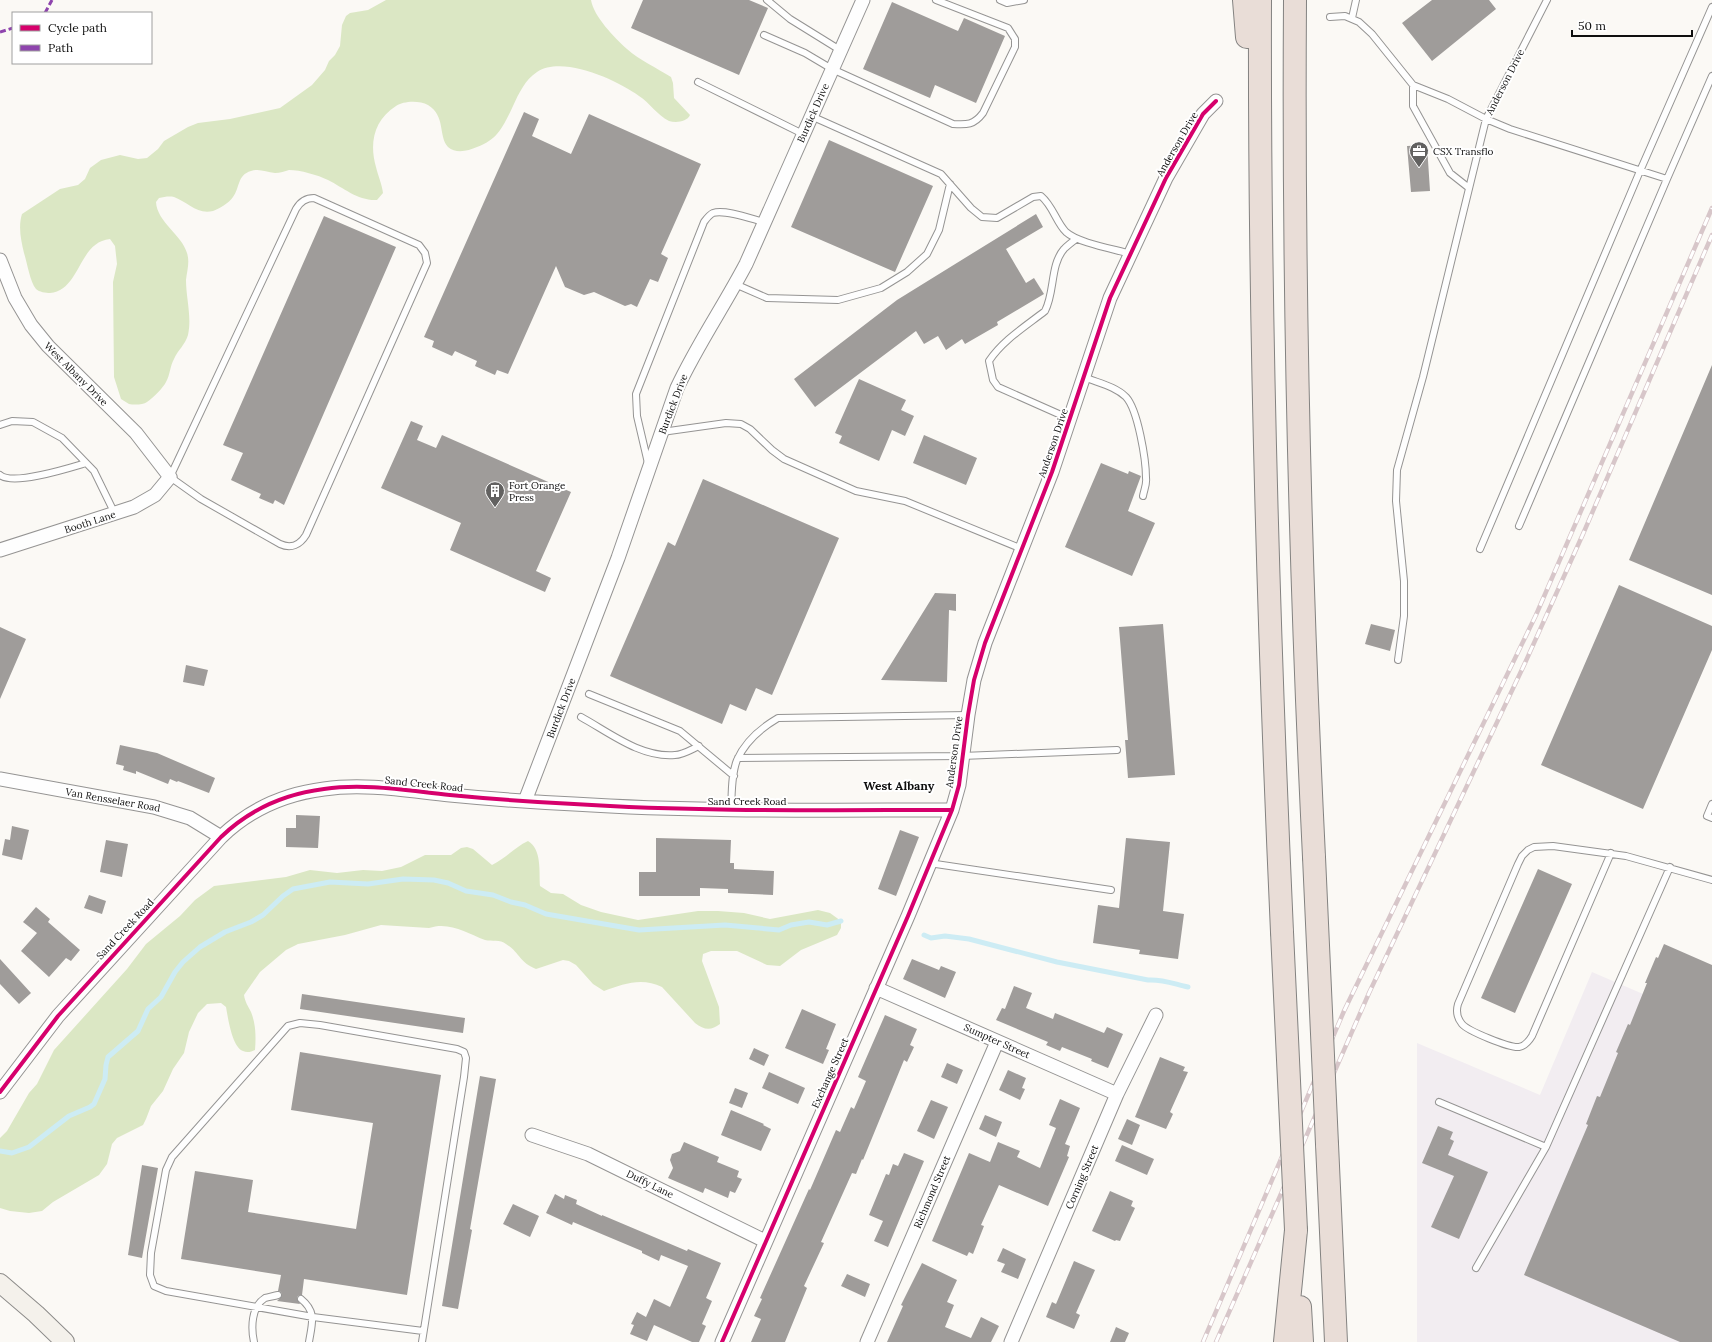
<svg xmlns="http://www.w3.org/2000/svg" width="1712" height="1342" viewBox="0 0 1712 1342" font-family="Lora,serif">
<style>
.industrial{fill:#f2edf1}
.forest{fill:#dbe7c4}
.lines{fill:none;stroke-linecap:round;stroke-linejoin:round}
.stream{stroke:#cdecf4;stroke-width:5}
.building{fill:#9f9c9a}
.lane-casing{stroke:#959493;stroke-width:8}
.street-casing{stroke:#959493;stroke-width:15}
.secondary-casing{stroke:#8c8b89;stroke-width:20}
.highway-casing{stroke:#838280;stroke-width:24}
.lane{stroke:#fefefe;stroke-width:6}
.street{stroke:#fefefe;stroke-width:13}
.secondary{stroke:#f4f1eb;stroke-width:18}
.highway{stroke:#e9ddd7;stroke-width:22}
.rail-casing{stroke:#d7c6c9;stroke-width:4.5}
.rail{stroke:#fff;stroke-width:3;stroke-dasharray:9;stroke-linecap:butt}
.highway-bridge-casing{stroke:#838280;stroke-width:24;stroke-linecap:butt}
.highway-bridge{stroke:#e9ddd7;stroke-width:22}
.quiet{stroke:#8e44ad;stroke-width:3;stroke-dasharray:6 3;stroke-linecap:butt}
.cycleway-casing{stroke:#fff;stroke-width:6}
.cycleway{stroke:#d6006c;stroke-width:4}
.labels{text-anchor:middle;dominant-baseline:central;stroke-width:4;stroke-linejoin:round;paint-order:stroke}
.street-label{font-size:10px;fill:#0f0f0f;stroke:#fff}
.poi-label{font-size:10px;fill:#0f0f0f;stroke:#fff;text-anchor:start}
.quarter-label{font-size:12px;font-weight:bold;fill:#0f0f0f;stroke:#fff}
</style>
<rect width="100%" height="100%" fill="#fbf9f5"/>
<!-- industrial -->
<path class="industrial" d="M1592 972 1643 994 1712 1342H1417V1043L1540 1095Z"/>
<!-- forest -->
<path class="forest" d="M386 0H591C594 17 614 37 627 49 639 60 657 68 671 77L673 83 674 98 690 115C687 122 676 123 669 121 657 115 650 103 639 96 617 80 563 55 537 72 525 80 519 93 513 106 504 125 498 140 477 147 468 151 456 154 448 147 438 136 446 116 428 105 419 100 403 101 396 106 374 120 369 143 376 167 378 176 382 184 383 193L377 200C358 201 344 188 328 180 318 175 300 170 289 170 285 171 280 173 275 173 266 172 259 168 251 171 237 175 240 188 233 197 229 203 219 209 213 211 197 215 188 202 174 197 169 196 164 197 159 198L156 202C157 222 182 235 187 253 190 262 187 271 186 280 186 298 192 317 188 335 185 345 178 350 174 359 170 366 170 375 166 382 163 388 153 398 147 402 143 405 134 405 129 404L121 399 114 377 113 282 117 264 115 246 110 239C78 242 81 290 50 293 46 293 39 292 36 289 30 282 27 262 24 253 21 240 18 227 22 214L60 189 78 185 85 179 90 168 101 160 120 155 138 159 147 158 158 149 164 141 188 127 198 123 230 119 280 108 312 85 325 70 329 61 335 55 340 46 342 25 346 16 350 13 368 10Z
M528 841C542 849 539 872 540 886L551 893 563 894 581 905 601 912 638 920 698 911H718L744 913 770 919 818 910 830 913 841 921V928L837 935 801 950 780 966 767 965 737 951H711L703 954 702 961 719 1007 720 1024C711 1031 704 1030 695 1023L662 987C642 977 623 984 604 991L593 984 576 965 569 961 563 960 536 969C520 963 519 952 506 944 500 939 492 942 485 940 467 933 449 921 429 928L381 925 345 935 298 944 286 950 260 972 244 995C245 1002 248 1006 251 1012 256 1024 256 1038 255 1050 251 1052 247 1053 243 1051 232 1047 228 1018 226 1007L221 1003 207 1004 198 1013 189 1032 184 1053 173 1069 163 1091 151 1106 146 1119 143 1125 117 1138 112 1144 107 1164 99 1175 53 1202 42 1211 29 1213 10 1211 0 1208V1138L7 1131 29 1093 37 1084 54 1050 127 969 146 944 180 916 195 900 214 886 286 877 310 870 337 873 363 870 382 871 401 867 425 855H451L461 848 467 847 473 849 492 865C506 858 515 847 528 841Z"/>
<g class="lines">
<!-- stream -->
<path class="stream" d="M924 935 931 938 945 936 969 939 1057 962 1148 980C1163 979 1174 984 1188 987
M0 1151 12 1153 29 1147 69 1116 90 1107 94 1104 105 1079 106 1065 108 1057 138 1031 148 1009 161 997 175 972 183 962 200 947 225 932 251 922 263 915 283 896 293 889 330 882 368 884 403 879 434 880 448 883 466 891 493 895 511 902 525 905 546 914 639 930 725 925 779 930 791 925 809 922 827 925 841 921"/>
</g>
<!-- building -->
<path class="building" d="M643 0H749L768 8 739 75 631 28Z
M1432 0H1489L1496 9 1432 61 1402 23Z
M892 2 958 31 964 18 1005 36 976 103 935 85 930 98 863 69Z
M524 112 539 119 532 136 571 154 589 114 701 164 661 254 668 258 658 282 650 279 637 307 631 304 625 306 594 292 584 295 565 287 556 266 508 374 497 370 495 375 475 366 477 361 455 351 452 356 432 347 434 341 424 337Z
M829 140 933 186 895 272 791 227Z
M1427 145 1430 191 1411 192 1407 146Z
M1036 214 1043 227 1006 249 1026 283 1034 278 1044 294 997 322 998 325 965 344 962 339 946 350 938 336 924 344 916 331 815 407 794 379 897 300Z
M324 216 396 247 284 505 275 500 273 504 259 498 261 494 231 480 243 453 223 445Z
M1712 365V595L1629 560Z
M859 379 906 400 901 410 914 416 905 436 892 430 879 461 839 443 842 436 835 433Z
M411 421 423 426 417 440 436 448 442 435 571 492 536 571 551 578 545 592 450 550 461 523 381 488Z
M924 435 977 458 966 485 913 463Z
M1101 463 1128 474 1129 471 1141 476 1128 511 1155 523 1132 576 1065 547Z
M703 479 839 538 772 695 756 688 746 711 730 704 722 724 610 676 668 542 675 546Z
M1619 585 1712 626V650L1643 809 1541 765Z
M935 593 956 594V611L949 610 947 682 881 680Z
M1163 624 1175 775 1128 778 1125 740H1128L1119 627Z
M1371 624 1395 630 1390 651 1365 644Z
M0 627 26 639 0 699Z
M186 665 208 670 204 686 183 682Z
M120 745 157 753 215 778 209 793 178 781 177 782 170 779 168 784 136 771V774L123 770 124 766 116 764Z
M296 815 320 816 318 848 286 847V828H296Z
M12 826 29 830 22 860 2 855 5 839 10 840Z
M900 830 919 837 896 896 878 889Z
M656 838 731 840 730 863H734V869L774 871 773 895 728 893V889L700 888V896H639V872H656Z
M1126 838 1170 842 1163 911 1184 914 1178 959 1139 954 1140 950 1093 943 1098 905 1119 908Z
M106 840 128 844 122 877 100 872Z
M1538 869 1572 884 1515 1013 1481 998Z
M89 895 106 901 102 914 84 908Z
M36 907 50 919 48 922 80 950 71 961 66 958 49 977 21 951 37 933 23 922Z
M1664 944 1712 965V1342H1680L1524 1275 1588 1125 1586 1124 1597 1096 1600 1097 1618 1053 1616 1052 1628 1024 1630 1025 1647 983H1645L1656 957 1658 958Z
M0 959 31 993 19 1004 0 984Z
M912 959 939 970 941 966 956 972 945 998 903 979Z
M1014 986 1032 993 1026 1008 1053 1019 1055 1013 1104 1033 1107 1027 1123 1034 1108 1068 1091 1061 1092 1059 1062 1047 1060 1051 1046 1045 1048 1042 996 1020 1002 1008 1005 1009Z
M302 994 465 1018 463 1033 300 1009Z
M802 1009 836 1024 826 1049 829 1050 823 1064 785 1048Z
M885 1015 917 1029 910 1045 914 1047 907 1062 904 1060 863 1160 862 1159 856 1174 852 1173 821 1242 824 1243 804 1286 807 1288 785 1342H751L761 1319 754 1316 762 1299 760 1298 809 1189 810 1190 836 1130 840 1132 851 1107 854 1109 866 1081 858 1077Z
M754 1048 769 1055 764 1066 749 1059Z
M300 1052 441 1075 407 1295 304 1279 302 1295 298 1296 297 1298 300 1304 277 1301 282 1296 281 1292 278 1291 281 1275 181 1259 195 1171 253 1180 248 1212 356 1229 373 1123 291 1110Z
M1160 1057 1185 1067 1183 1071 1188 1072 1170 1112 1173 1114 1166 1129 1135 1117Z
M947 1063 963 1070 957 1084 941 1077Z
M1008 1070 1026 1078 1022 1088 1025 1089 1020 1100 999 1090Z
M769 1072 805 1088 798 1104 762 1088Z
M480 1076 496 1079 470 1229 472 1230 458 1309 442 1306Z
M735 1088 748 1093 742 1108 729 1103Z
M1060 1099 1080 1108 1065 1144 1070 1146 1067 1156 1069 1157 1048 1206 999 1185 981 1225 984 1226 973 1254 969 1252 967 1256 932 1241 969 1153 990 1162 998 1142 1020 1151 1017 1157 1040 1168 1056 1128 1049 1125Z
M931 1100 948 1107 934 1139 917 1131Z
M731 1110 764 1124 763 1125 771 1129 761 1151 721 1135Z
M985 1115 1002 1122 996 1137 979 1129Z
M1127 1119 1140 1125 1132 1145 1118 1139Z
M1438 1126 1453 1132 1450 1139 1454 1141 1448 1155 1488 1172 1459 1239 1431 1227 1454 1176 1422 1163Z
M684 1142 719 1157 717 1162 739 1171 737 1177 742 1179 735 1193 730 1191 728 1198 705 1188 703 1193 668 1178 673 1168 670 1160 672 1154 680 1151Z
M1122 1145 1154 1159 1147 1175 1115 1161Z
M904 1153 924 1161 888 1247 874 1241 883 1221 869 1215 886 1174 889 1175 893 1164 898 1166Z
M142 1165 158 1168 142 1258 128 1255Z
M1110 1191 1133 1201 1131 1206 1135 1208 1120 1241 1116 1240 1115 1241 1092 1231Z
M555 1194 564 1199 565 1195 577 1200 576 1204 602 1216V1215L687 1251 688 1249 721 1263 706 1298 712 1301 702 1324 706 1326 699 1342H692L654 1325 647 1341 630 1334 634 1325 631 1324 637 1312 646 1317 654 1299 670 1307 688 1266 661 1255 659 1261 642 1253V1251L573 1222 572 1225 546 1213Z
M513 1204 539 1216 530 1237 503 1224Z
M1003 1248 1026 1259 1018 1279 1001 1272 1005 1264 997 1261Z
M1074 1261 1095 1270 1076 1313 1080 1315 1074 1329 1046 1317 1052 1302 1056 1304Z
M922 1263 957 1280 947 1302 954 1305 945 1327 971 1338 981 1317 999 1326 991 1342H887L903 1306 901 1305Z
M847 1274 870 1284 865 1297 841 1286Z
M1116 1327 1129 1333 1125 1342H1110Z"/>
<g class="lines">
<defs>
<path id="lane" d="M767 0 790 19 840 50
M1000 0 1007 3 1024 0
M1330 17 1345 16 1359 22 1372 34 1413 85 1448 99 1486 119 1547 0
M1352 18 1356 0
M764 35 805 53 832 69 953 124C967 125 974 125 983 113L1015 47V39L1008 28 936 0
M698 82 803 134
M1413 85V106L1450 173 1469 188
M811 116 941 174 971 208 982 217 997 218 1033 197 1041 196C1053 206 1056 222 1066 232 1078 243 1114 249 1131 254
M314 198 419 245 425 253 427 263 306 535C300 545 291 549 280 544L201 499 170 477 296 209C300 202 306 198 314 198Z
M735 284 767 298 838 300 881 288 907 272 927 254 939 230 950 184
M1084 377C1098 383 1115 386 1126 397 1138 410 1146 460 1146 478 1147 484 1144 490 1143 496
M1070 419 998 387 993 380 989 361C1003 340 1026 326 1045 311 1055 292 1050 265 1064 249 1068 245 1072 242 1076 239
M0 425 12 421 33 422 62 438 94 471 115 514
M662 432 726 423 741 424 750 429 772 450 784 459 856 491 905 501 1022 549
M648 463 637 416 636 394 704 222C707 218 709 215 713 213 725 209 752 219 764 222
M0 475C13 486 69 468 86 463
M1519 526 1667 179
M1480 549 1640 171 1712 7
M1398 660 1404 616V581L1396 501 1397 470 1423 377 1486 119 1510 129 1667 179 1712 76
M589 694 680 731 734 776
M581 717C610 733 641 758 675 755 683 755 692 749 699 746
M738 758 962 756 1117 750
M1712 804 1707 816 1712 818
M731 810C732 794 731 775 737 760 745 742 761 728 778 718L968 715
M1611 853 1532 1036C1529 1041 1525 1046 1519 1047 1509 1048 1468 1031 1462 1024 1457 1018 1456 1011 1458 1004L1518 864 1522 856 1528 850 1534 847 1553 846 1626 856 1712 880
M929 863 1111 890
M1439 1102 1546 1147
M1476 1268 1546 1147 1670 867
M301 1299C317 1312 312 1323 309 1342
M254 1342C251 1328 251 1307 265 1298 269 1297 274 1296 278 1295
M422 1342 464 1077 466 1058 464 1052 457 1049 320 1025 300 1023 288 1026 172 1157 166 1170 151 1253 150 1275 154 1286 166 1291 313 1317 423 1331"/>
<path id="street" d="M0 260 15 298 31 325 48 346 136 433 170 477 155 495 134 507 0 550
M0 779 154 807 190 818 221 837
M525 801 618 558 677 388C697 345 724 306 746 264L863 0
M876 988 1117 1094
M0 1092 58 1016 221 837C249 810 284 794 324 789 366 783 409 791 450 795 491 799 533 802 574 804 700 812 826 810 952 810
M532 1135 588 1154 765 1241
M722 1342 908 916 952 810 959 785 968 715 974 680 985 643 1052 472 1110 298 1166 178 1203 114 1216 101
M867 1342 997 1042
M1011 1342 1117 1094 1156 1015"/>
<path id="secondary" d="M0 1283 36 1314 65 1342"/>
<path id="highway" d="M1244 0 1247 37
M1260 0C1259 311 1268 621 1282 932
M1295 0C1293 286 1300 572 1314 857
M1327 1144 1336 1342
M1300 1307 1302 1342
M1285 1342 1296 1230"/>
</defs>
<!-- lane casing -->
<use href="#lane" class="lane-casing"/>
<!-- street casing -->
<use href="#street" class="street-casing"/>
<!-- secondary casing -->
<use href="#secondary" class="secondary-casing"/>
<!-- highway casing -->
<use href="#highway" class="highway-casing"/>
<!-- lane -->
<use href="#lane" class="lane"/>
<!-- street -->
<use href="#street" class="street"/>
<!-- secondary -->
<use href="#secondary" class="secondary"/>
<!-- highway -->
<use href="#highway" class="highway"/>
<defs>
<path id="rail" d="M1203 1342 1344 1011 1536 615 1712 208
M1216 1342 1369 993 1525 663 1583 534 1712 235"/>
</defs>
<!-- rail casing -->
<use href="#rail" class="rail-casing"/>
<!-- rail -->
<use href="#rail" class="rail"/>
<defs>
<path id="highway-bridge" d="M1314 857 1327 1144
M1282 932 1296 1230"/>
</defs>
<!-- highway-bridge casing -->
<use href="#highway-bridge" class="highway-bridge-casing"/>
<!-- highway-bridge -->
<use href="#highway-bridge" class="highway-bridge"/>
<!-- quiet -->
<path class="quiet" d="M45 13 52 0
M0 32 13 28"/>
<defs>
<path id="cycleway" d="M0 1092 58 1016 221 837C249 810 284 794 324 789 366 783 409 791 450 795 491 799 533 802 574 804 700 812 826 810 952 810
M722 1342 908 916 952 810 959 785 968 715 974 680 985 643 1052 472 1110 298 1166 178 1203 114 1216 101"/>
</defs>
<!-- cycleway casing -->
<use href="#cycleway" class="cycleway-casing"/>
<!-- cycleway -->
<use href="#cycleway" class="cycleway"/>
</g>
<!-- icons -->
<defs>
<symbol id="office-pin" viewBox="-11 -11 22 30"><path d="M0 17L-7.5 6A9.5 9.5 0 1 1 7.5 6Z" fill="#626160" stroke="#fff"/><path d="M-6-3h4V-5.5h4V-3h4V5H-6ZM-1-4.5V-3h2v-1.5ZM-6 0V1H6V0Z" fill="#fff"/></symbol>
<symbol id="building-pin" viewBox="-11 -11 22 30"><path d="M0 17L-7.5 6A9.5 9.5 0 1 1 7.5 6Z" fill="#626160" stroke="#fff"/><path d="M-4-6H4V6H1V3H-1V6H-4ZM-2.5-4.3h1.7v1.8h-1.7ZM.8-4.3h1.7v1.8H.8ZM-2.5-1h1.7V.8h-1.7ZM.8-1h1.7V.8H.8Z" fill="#fff"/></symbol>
</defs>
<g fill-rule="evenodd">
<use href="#office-pin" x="1408" y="140" width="22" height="30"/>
<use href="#building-pin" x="484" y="480" width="22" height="30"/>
</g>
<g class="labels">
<!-- street labels -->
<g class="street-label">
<text transform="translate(1505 82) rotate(-63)">Anderson Drive</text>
<text transform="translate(813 113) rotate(-66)">Burdick Drive</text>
<text transform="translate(1177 144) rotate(-60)">Anderson Drive</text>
<text transform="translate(76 374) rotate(45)">West Albany Drive</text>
<text transform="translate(673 404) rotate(-69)">Burdick Drive</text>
<text transform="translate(1053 443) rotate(-71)">Anderson Drive</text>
<text transform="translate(90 522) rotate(-18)">Booth Lane</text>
<text transform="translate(561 708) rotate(-69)">Burdick Drive</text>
<text transform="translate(954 752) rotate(-82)">Anderson Drive</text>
<text transform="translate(424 784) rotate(6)">Sand Creek Road</text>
<text transform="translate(113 800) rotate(10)">Van Rensselaer Road</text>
<text x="747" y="801">Sand Creek Road</text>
<text transform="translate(125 929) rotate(-47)">Sand Creek Road</text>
<text transform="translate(997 1041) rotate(24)">Sumpter Street</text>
<text transform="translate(830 1073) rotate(-66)">Exchange Street</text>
<text transform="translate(1082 1177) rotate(-67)">Corning Street</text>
<text transform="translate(650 1184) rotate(26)">Duffy Lane</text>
<text transform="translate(932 1192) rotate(-67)">Richmond Street</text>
</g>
<!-- poi labels -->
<g class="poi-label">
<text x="1433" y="151">CSX Transflo</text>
<text x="509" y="485">Fort Orange<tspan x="509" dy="12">Press</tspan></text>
</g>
<!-- quarter labels -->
<g class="quarter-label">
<text x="899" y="785">West Albany</text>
</g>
</g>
<!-- legend -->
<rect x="12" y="12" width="140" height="52" fill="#ffffff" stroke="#9f9f9f"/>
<rect x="20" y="25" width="20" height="6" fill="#d6006c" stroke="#9f9f9f"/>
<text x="48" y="32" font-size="12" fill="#0f0f0f">Cycle path</text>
<rect x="20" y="45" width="20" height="6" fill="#8e44ad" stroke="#9f9f9f"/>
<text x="48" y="52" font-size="12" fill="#0f0f0f">Path</text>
<!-- scale -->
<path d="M1572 30v6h120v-6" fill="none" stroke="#0f0f0f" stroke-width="2"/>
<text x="1578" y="30" font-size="12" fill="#0f0f0f" stroke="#ffffff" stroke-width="3" paint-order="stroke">50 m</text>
</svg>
